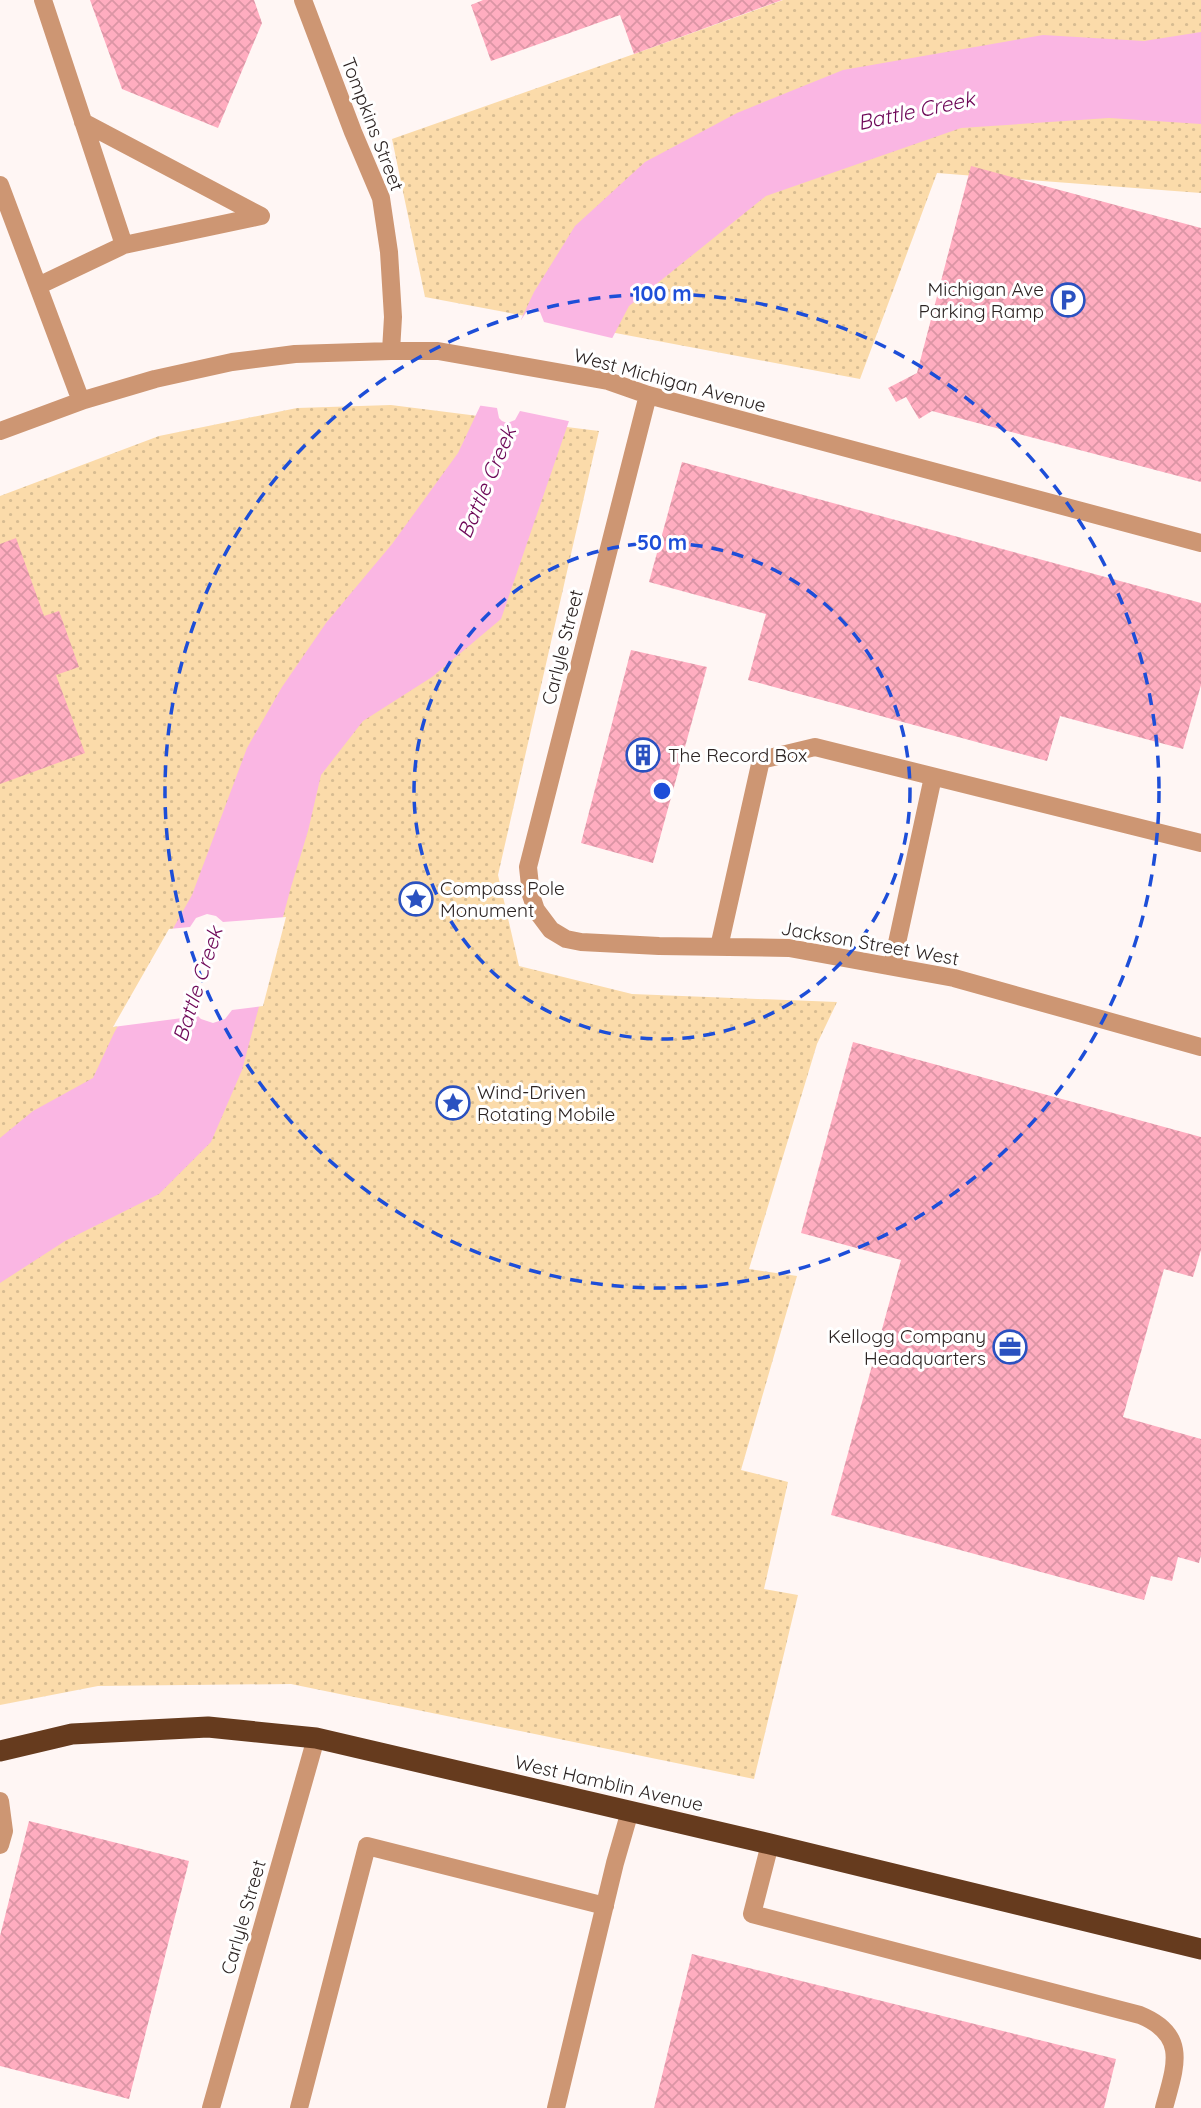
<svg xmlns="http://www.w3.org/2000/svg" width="1201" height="2108" viewBox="0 0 1201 2108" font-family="Quicksand,sans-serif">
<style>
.park{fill:url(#park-dots)}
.water{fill:#fab6e3}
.pier{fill:#fff6f4}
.building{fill:url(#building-cross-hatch)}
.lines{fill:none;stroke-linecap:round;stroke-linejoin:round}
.minor{stroke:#cd9673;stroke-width:18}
.highway{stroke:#663b1e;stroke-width:21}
.ring{fill:none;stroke:#1d4ed8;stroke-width:3.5;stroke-dasharray:12 9}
.labels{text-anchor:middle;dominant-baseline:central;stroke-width:6;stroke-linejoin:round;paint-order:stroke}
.street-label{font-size:19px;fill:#2c2423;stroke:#fff}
.poi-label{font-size:19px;fill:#2c2423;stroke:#fff;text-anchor:start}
.water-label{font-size:21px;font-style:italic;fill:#6e0858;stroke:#fff}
.centre{fill:#1d4ed8;stroke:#fff;stroke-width:3.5}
.ring-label{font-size:21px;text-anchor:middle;font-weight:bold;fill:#1d4ed8;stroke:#fff;stroke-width:6;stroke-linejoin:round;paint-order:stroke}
</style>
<defs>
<pattern id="park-dots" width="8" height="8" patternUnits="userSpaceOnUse" patternTransform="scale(1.75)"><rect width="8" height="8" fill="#fbdbaa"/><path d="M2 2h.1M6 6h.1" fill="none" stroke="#d7bc92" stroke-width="1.8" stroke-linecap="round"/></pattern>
<pattern id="building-cross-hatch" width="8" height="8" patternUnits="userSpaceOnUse" patternTransform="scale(1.75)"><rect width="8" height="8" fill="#ffadc0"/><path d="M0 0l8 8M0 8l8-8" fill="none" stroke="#db95a5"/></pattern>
</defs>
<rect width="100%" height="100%" fill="#fff6f4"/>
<!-- park -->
<path class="park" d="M783 0H1201V193L937 173 860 379 425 297 392 139 634 54Z
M391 405 599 431 498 875 519 966 632 994 837 1002 817 1044 749 1269 797 1276 741 1470 788 1482 764 1589 798 1595 754 1779 291 1684 98 1686 0 1705V496L159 436 297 408Z"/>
<!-- water -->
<path class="water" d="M1201 32V124L1109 118 961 128 766 196 629 306 569 421 501 619 432 677 363 721 321 775 308 831 291 887 242 1070 211 1142 159 1194 65 1241 0 1283V1138L33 1111 93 1078 114 1033 192 895 247 748 282 687 326 623 392 544 458 453 534 292 575 226 645 162 737 113 843 70 1043 35 1144 41Z"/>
<!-- pier -->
<path class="pier" d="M531 309 540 312 544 322 616 339 573 422 520 411 515 420 507 423 502 421 499 418 497 408 476 405 517 319 521 320 527 311Z
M207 914 216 916 223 922 286 917 263 1006 232 1010 225 1019 213 1023 201 1019 198 1016 113 1027 169 929 190 927 196 918Z"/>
<!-- building -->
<path class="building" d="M90 0H254L262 23 218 128 122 89Z
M483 0H782L634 54 620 15 491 61 471 5Z
M971 166 1201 228V482L932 411 919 419 906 397 896 402 888 388 917 373Z
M682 462 1201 603V685L1183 749 1060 716 1047 761 748 680 766 614 649 582Z
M16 538 44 616 59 611 79 667 56 675 85 753 0 784V544Z
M631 650 707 667 653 863 581 843Z
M853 1042 1201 1137V1250L1193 1277 1164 1269 1123 1417 1201 1439V1555L1199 1563 1178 1557 1172 1581 1151 1576 1144 1600 831 1515 901 1260 801 1233Z
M29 1821 189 1861 129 2099 0 2066V1936Z
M692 1954 1116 2059 1104 2108H654Z"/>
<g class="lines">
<!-- minor -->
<path class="minor" d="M303 0 353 132 381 198 389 252 393 317 391 351
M83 122 261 216 124 245
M0 185 81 401
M38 286 124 245 43 0
M648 395 528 867 531 895 536 910 551 930 566 939 581 942 659 946 789 948 954 978 1201 1047
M0 431 84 400 155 379 232 362 295 354 391 351H438L608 381 648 395 1201 543
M719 947 761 760 815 747 1201 843
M892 966 933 777
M0 1801 4 1831 0 1845
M770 1844 752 1914 1140 2015C1189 2035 1175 2067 1164 2108
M211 2108 316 1738
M299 2108 367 1846 605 1906
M556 2108 615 1863 630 1811"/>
<!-- highway -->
<path class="highway" d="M0 1751 72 1734 208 1727 316 1738 770 1844 1201 1949"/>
</g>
<!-- distance rings -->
<g class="ring">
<circle cx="662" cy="791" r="248"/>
<circle cx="662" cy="791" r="497"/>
</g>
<!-- icons -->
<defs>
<symbol id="parking-ring" viewBox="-11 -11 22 22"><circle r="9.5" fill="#fff" stroke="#2a51c0" stroke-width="1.5"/><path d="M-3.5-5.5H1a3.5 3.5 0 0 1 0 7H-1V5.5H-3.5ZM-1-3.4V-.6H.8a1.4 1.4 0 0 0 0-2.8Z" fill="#2a51c0"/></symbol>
<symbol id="building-ring" viewBox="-11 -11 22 22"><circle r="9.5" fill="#fff" stroke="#2a51c0" stroke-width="1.5"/><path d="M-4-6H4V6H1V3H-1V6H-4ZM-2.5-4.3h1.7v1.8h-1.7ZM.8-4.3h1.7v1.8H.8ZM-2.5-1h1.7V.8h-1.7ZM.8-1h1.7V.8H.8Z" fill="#2a51c0"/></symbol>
<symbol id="sight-ring" viewBox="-11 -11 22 22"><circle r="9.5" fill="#fff" stroke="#2a51c0" stroke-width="1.5"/><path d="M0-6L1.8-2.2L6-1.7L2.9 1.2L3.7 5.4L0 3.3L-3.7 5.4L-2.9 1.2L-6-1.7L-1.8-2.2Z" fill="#2a51c0"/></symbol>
<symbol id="office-ring" viewBox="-11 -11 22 22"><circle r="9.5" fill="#fff" stroke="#2a51c0" stroke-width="1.5"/><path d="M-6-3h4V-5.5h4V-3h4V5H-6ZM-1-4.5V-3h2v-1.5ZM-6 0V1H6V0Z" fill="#2a51c0"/></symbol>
</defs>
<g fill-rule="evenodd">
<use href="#parking-ring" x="1049" y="281" width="38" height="38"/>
<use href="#building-ring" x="624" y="736" width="38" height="38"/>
<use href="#sight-ring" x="397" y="880" width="38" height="38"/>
<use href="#sight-ring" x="434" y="1084" width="38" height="38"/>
<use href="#office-ring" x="991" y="1328" width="38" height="38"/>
</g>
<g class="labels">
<!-- street labels -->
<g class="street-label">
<text transform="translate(373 124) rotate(69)">Tompkins Street</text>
<text transform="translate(670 380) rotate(15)">West Michigan Avenue</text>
<text transform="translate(562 647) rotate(-76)">Carlyle Street</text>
<text transform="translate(870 943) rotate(10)">Jackson Street West</text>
<text transform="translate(609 1783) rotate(13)">West Hamblin Avenue</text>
<text transform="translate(243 1917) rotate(-74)">Carlyle Street</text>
</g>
<!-- poi labels -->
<g class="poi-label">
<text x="1044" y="289" text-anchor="end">Michigan Ave<tspan x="1044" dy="22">Parking Ramp</tspan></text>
<text x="668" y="755">The Record Box</text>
<text x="440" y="888">Compass Pole<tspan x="440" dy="22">Monument</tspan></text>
<text x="477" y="1092">Wind-Driven<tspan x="477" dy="22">Rotating Mobile</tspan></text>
<text x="986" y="1336" text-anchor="end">Kellogg Company<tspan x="986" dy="22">Headquarters</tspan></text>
</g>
<!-- water labels -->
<g class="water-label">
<text transform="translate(916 110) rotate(-12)">Battle Creek</text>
<text transform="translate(486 482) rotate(-67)">Battle Creek</text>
<text transform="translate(197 984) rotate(-72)">Battle Creek</text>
</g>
</g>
<circle cx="662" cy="791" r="10" class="centre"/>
<g class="ring-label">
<text x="662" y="301">100 m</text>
<text x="662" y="550">50 m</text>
</g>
</svg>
